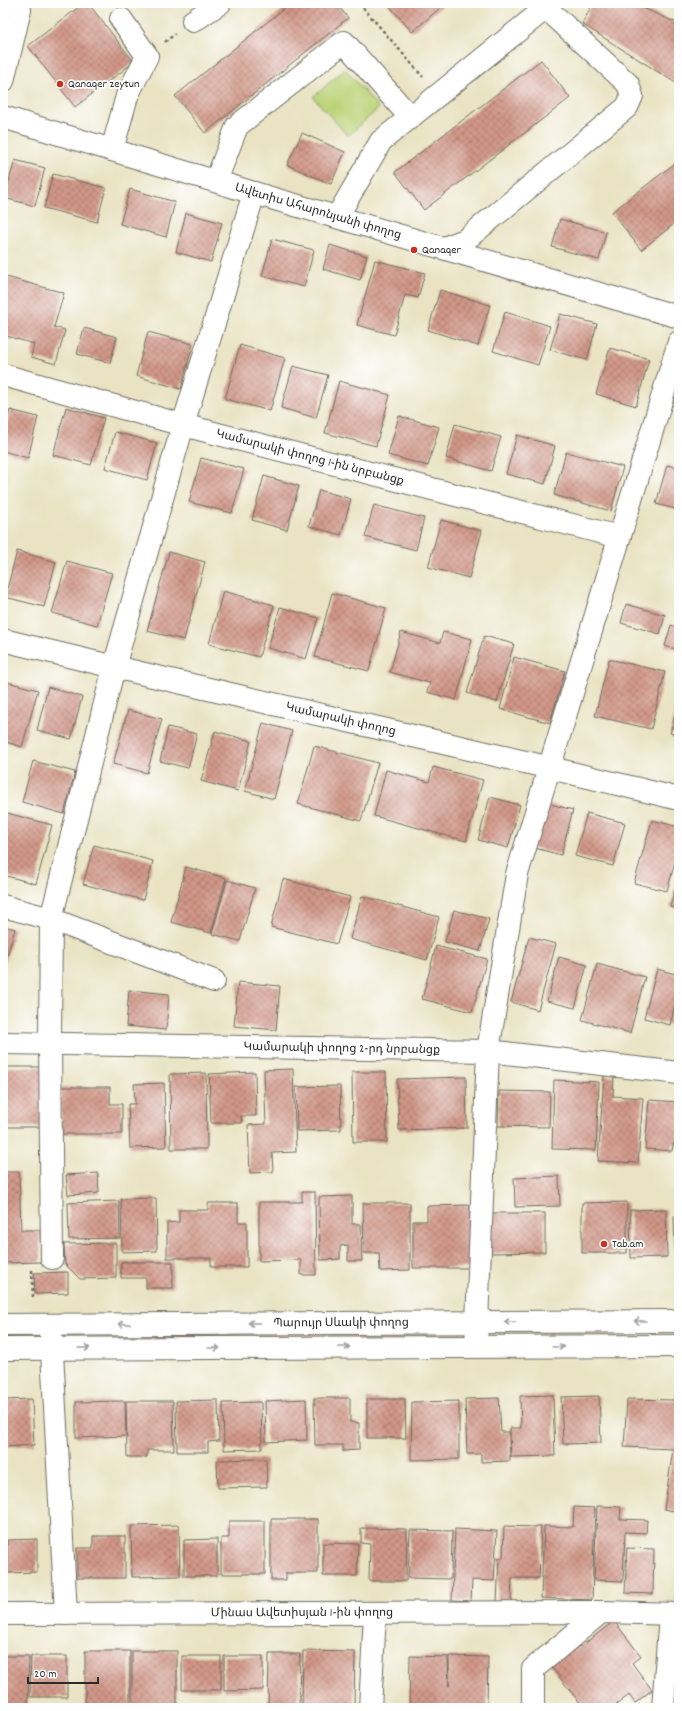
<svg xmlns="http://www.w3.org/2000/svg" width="682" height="1711" viewBox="0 0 682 1711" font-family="Dekko,'Noto Sans Armenian',sans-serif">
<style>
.pitch{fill:#bcd479;stroke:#748052}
.building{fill:url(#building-cross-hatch)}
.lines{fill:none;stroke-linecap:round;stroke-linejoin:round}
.minor-casing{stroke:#6e6b60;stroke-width:24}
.path{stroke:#6e6b60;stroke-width:2.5;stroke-dasharray:3 3;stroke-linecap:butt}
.minor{stroke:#fff;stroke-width:22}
.oneway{stroke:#a0a0a0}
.poi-dot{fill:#c8321e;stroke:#fff;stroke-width:1.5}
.labels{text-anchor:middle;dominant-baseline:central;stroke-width:3.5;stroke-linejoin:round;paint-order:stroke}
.poi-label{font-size:12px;fill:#2b2b2b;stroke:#fff;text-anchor:start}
.street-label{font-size:12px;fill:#2b2b2b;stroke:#fff}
</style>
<defs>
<pattern id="building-cross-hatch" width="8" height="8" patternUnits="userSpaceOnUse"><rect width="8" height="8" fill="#d19788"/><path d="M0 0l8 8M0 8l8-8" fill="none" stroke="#aa7b6f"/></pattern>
</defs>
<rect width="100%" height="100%" fill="#fff"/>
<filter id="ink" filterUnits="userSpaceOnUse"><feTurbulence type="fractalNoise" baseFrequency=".025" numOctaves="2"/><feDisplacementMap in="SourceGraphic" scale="8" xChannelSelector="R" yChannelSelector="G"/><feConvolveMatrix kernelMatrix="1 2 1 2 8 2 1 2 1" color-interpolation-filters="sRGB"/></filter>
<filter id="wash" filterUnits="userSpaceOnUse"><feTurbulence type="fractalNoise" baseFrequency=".012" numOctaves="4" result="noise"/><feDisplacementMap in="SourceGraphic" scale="16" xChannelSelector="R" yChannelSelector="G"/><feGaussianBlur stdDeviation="0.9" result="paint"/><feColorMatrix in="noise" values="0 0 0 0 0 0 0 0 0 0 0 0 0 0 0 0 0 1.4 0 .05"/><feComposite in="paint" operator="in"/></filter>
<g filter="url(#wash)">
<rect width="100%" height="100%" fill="#e9e3c3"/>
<!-- pitch -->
<path class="pitch" d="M345 69 379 108 348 136 313 97Z"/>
<g id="blocks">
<!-- building -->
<path class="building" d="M84 3H88L134 62 75 107 28 46Z
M291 3H336L348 18 205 133 175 96Z
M387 3H446L412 32Z
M593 3H632L679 24V85L582 24Z
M541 60 570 98 424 210 395 172Z
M302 133 345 152 331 184 287 165Z
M15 160 45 168 35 206 4 198Z
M679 160V220L641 250 612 212Z
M53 174 106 188 97 222 44 208Z
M130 189 175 202 166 237 120 224Z
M186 213 222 223 211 262 176 252Z
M560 219 606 232 599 260 552 247Z
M272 239 314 250 304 287 262 276Z
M330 245 367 256 360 280 323 269Z
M375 260 425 273 418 298 405 295 394 335 357 325Z
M3 276 64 293 54 327 65 330 56 364 31 357 34 344 3 335Z
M440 290 490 305 478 346 428 330Z
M505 312 550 326 538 365 493 351Z
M560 314 597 324 587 360 550 350Z
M84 328 117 337 110 363 77 354Z
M148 332 193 344 181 389 136 376Z
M240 345 285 358 270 411 225 399Z
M610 348 649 359 636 406 596 394Z
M679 359V408L665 403Z
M293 366 328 375 316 418 281 408Z
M339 381 390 395 376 446 325 433Z
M66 407 104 418 91 465 53 455Z
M10 410 38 417 28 458 3 451V437Z
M399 416 439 427 428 466 388 455Z
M455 424 501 437 491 471 446 458Z
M115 432 157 443 147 480 105 468Z
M517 435 555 446 545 484 506 474Z
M566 452 623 467 611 511 554 495Z
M201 458 244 469 232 513 189 502Z
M667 465 679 468V510L656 504Z
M264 476 299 486 287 530 252 520Z
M319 490 351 499 341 535 309 526Z
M374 505 424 518 416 550 365 537Z
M441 520 482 531 469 578 428 567Z
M17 551 56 562 44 607 5 597Z
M169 552 205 562 184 640 147 631Z
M67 561 112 573 97 625 52 613Z
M223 591 274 605 259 657 209 644Z
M332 593 386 608 369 671 315 657Z
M626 604 665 615 660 634 621 623Z
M280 607 318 618 306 659 268 648Z
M671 625 679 628V650L665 646Z
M401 632 440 643 443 632 472 639 456 700 427 692 430 683 390 672Z
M484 636 514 644 497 702 467 693Z
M514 657 565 671 550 723 500 709Z
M609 659 665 672 651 729 595 716Z
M3 681 38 690 22 747 3 741Z
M48 687 82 697 71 739 37 730Z
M679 702V736L670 733Z
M128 710 162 719 147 773 113 764Z
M263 723 292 731 274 799 245 791Z
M168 727 197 734 188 768 160 761Z
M215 731 251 741 238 791 201 781Z
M314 746 378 763 361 821 298 804Z
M33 761 75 772 64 814 22 802Z
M433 767 483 780 466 841 374 816 386 770 429 782Z
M490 797 520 805 508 848 478 840Z
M543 802 573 810 561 855 531 847Z
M3 812 52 825 36 884 3 875Z
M587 813 625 823 613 866 575 856Z
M652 820 679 827V848L667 891 634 883Z
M94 845 153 861 143 900 83 884Z
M186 867 226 878 211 933 171 922Z
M679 875V909L670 907Z
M283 879 350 897 337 944 271 927Z
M227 880 255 888 240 941 212 934Z
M362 896 439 917 427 960 350 939Z
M454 910 489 919 480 951 445 942Z
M3 926 15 929 5 963H3Z
M529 937 556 944 538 1010 511 1002Z
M436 946 487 959 472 1012 422 999Z
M559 957 587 965 575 1008 547 1001Z
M597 964 645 977 630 1033 582 1020Z
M657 969 679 975V990L670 1025 644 1018Z
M238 982 280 986 276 1030 234 1026Z
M129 990 169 994 166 1030 126 1026Z
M3 1067H42V1127H3Z
M293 1069 296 1152 272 1153 273 1172 250 1173 248 1125 266 1124 264 1070Z
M255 1072 256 1116H241L242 1123H211L209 1074Z
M352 1072H386L387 1142H353Z
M206 1073 207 1149H171L170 1074Z
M604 1076H614L613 1096 643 1098 638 1163 598 1161Z
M466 1077 467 1128 399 1130 397 1079Z
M554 1080 599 1082 596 1150 552 1149Z
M164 1083 166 1147 130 1148 128 1104H135L134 1084Z
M340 1086 341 1130 297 1131 296 1087Z
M61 1087H110V1104H122V1134H61Z
M499 1091 550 1092 549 1127 498 1126Z
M649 1100 679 1102V1144H673L672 1151 645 1149Z
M3 1172H19L21 1230H40L41 1262 3 1263Z
M98 1173 99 1193 68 1195 66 1175Z
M559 1176 560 1206 515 1207 514 1178Z
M302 1192H315L316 1275H301V1260L259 1261V1202H302Z
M352 1196V1224H361L362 1261H348V1245L340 1246V1259L320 1260 319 1197Z
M156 1198 157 1251 122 1252 121 1199Z
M119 1201 120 1238 69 1239 68 1203Z
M627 1202V1253H582V1203Z
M208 1203H238V1222H247V1267H211V1258H167V1223L179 1222V1210H208Z
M363 1203H410V1270L380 1271 379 1253H364Z
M470 1205V1268H413V1221H427V1206Z
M666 1209 667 1257 631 1258 630 1210Z
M490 1213H545V1252L490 1253Z
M674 1216H679V1253H675Z
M116 1243V1278L80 1279 65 1264 64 1244Z
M121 1262H173V1288H146V1278H121Z
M68 1272V1293L35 1294 34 1273Z
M677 1385H679V1512L664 1509 673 1449 624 1447 627 1399 674 1400Z
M553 1395 555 1456 511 1457 510 1428H521L520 1396Z
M599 1396 601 1443 563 1444 561 1397Z
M314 1398H350V1422L359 1423V1450L343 1451V1445H315Z
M499 1398 501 1432H509L510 1461 481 1462V1454H467L465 1399Z
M32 1399 34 1445 4 1447 3 1400Z
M306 1399 307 1440 266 1442 265 1401Z
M367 1399H405L406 1438H367Z
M218 1400 219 1441 208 1442V1452H177L176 1401Z
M125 1401 126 1436 76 1438V1402Z
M126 1401H173L174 1450H147V1457H127Z
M459 1401V1459L411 1460 412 1402Z
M261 1402 262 1449 224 1450 223 1403Z
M266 1459 267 1487 218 1488 217 1460Z
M597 1506 621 1507 620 1519 647 1520 646 1533 625 1532 623 1581 594 1580Z
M574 1507 595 1508 592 1600 541 1598 544 1526 573 1527Z
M271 1519H318V1573H286V1580H271Z
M229 1521H265V1574H221V1538H229Z
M179 1525 180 1576 132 1577 131 1526Z
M504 1526 541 1527 539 1578H512L511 1602H497L499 1558H503Z
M361 1528 407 1529 406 1581H369L370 1544 361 1543Z
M455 1529 497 1531 494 1581 472 1580 471 1601 452 1600Z
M410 1530 452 1531 451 1579 408 1578Z
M93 1536H125V1578H77V1548H93Z
M37 1539V1572L7 1573V1540Z
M217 1539V1576H184V1540Z
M323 1543 358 1544 357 1576H323Z
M627 1548 654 1549 653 1594 625 1593Z
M614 1621 641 1656 632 1663 652 1690 635 1703 629 1695 612 1708H584L549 1664 576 1642 580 1647Z
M85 1651H130V1708H85Z
M132 1651H177V1708H132Z
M303 1651 355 1652 354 1707 302 1706Z
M269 1654H300L299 1708H268Z
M3 1656H29L28 1708H3Z
M31 1656H67V1697H30Z
M182 1656H221V1690H182Z
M224 1656H263V1690L224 1691Z
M410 1656 448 1657 449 1686V1656L488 1657 487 1708H409Z
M678 1663 679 1708H673Z"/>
</g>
</g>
<g filter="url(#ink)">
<use href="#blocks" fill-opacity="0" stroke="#6e6b60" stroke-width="1"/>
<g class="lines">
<defs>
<g id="minor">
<path d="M193 21 220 3"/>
<path d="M3 81 20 10 16 3"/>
<path id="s1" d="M3 117 254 193 679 317"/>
<path d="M112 150 127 96 147 56 121 19"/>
<path d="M216 181 237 126 344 42 410 117"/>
<path d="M337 217 381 141 546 8 548 3"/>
<path d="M444 248 465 240 627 107 632 96 628 84 546 8"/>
<path id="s2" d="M3 375 183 425 619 537"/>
<path id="s3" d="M3 640C228 696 454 743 679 799"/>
<path d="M3 906 51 919 214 981"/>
<path id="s4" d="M3 1043 488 1051 679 1073"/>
<path d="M52 1258 50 1042 51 919 114 667 183 425 254 193"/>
<path id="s5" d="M3 1325 679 1321"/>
<path d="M51 1333 66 1614"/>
<path d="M476 1347 488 1051 517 874 679 342"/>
<path d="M3 1349 679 1346"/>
<path id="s6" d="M3 1614 601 1612 679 1614"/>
<path d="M370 1708 375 1614"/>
<path d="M533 1708V1669L601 1612"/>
<path d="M663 1708 670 1614"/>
</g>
</defs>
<!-- minor casing -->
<use href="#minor" class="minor-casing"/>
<!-- path -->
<path class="path" d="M359 3 423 77
M165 42 175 34
M32 1270 33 1298"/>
<!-- minor -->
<use href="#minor" class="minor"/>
</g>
<!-- one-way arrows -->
<defs><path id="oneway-shaft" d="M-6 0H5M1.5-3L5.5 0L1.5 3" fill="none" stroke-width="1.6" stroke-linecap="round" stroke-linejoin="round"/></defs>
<g class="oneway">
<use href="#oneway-shaft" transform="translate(640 1321) rotate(180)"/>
<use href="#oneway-shaft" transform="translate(510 1322) rotate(180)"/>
<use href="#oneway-shaft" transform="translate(254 1323) rotate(180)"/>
<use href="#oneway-shaft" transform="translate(124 1324) rotate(180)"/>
<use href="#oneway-shaft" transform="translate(344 1347)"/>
<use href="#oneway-shaft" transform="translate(558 1347)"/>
<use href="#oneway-shaft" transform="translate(84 1348)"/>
<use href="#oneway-shaft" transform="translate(214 1348)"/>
</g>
</g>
<!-- markers -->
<g class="poi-dot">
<circle cx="60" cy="84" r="4"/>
<circle cx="414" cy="250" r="4"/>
<circle cx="604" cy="1244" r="4"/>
</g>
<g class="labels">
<!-- poi labels -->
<g class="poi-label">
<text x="68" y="84">Qanaqer zeytun</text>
<text x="422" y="250">Qanaqer</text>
<text x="612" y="1244">Tab.am</text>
</g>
<!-- street labels -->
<g class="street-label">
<text stroke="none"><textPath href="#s1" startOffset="329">Ավետիս Ահարոնյանի փողոց</textPath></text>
<text stroke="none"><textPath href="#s2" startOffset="318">Կամարակի փողոց 1-ին նրբանցք</textPath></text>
<text stroke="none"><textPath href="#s3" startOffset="347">Կամարակի փողոց</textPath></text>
<text stroke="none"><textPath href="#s4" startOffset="339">Կամարակի փողոց 2-րդ նրբանցք</textPath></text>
<text stroke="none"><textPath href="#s5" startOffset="338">Պարույր Սևակի փողոց</textPath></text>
<text stroke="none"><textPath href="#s6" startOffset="299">Մինաս Ավետիսյան 1-ին փողոց</textPath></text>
</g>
</g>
<!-- margin -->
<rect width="682" height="1711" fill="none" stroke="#fff" stroke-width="16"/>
<!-- scale -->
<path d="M28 1677v6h70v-6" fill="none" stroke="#2b2b2b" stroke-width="2"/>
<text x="34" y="1677" font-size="12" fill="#2b2b2b" stroke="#ffffff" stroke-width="3" paint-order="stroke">20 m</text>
</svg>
